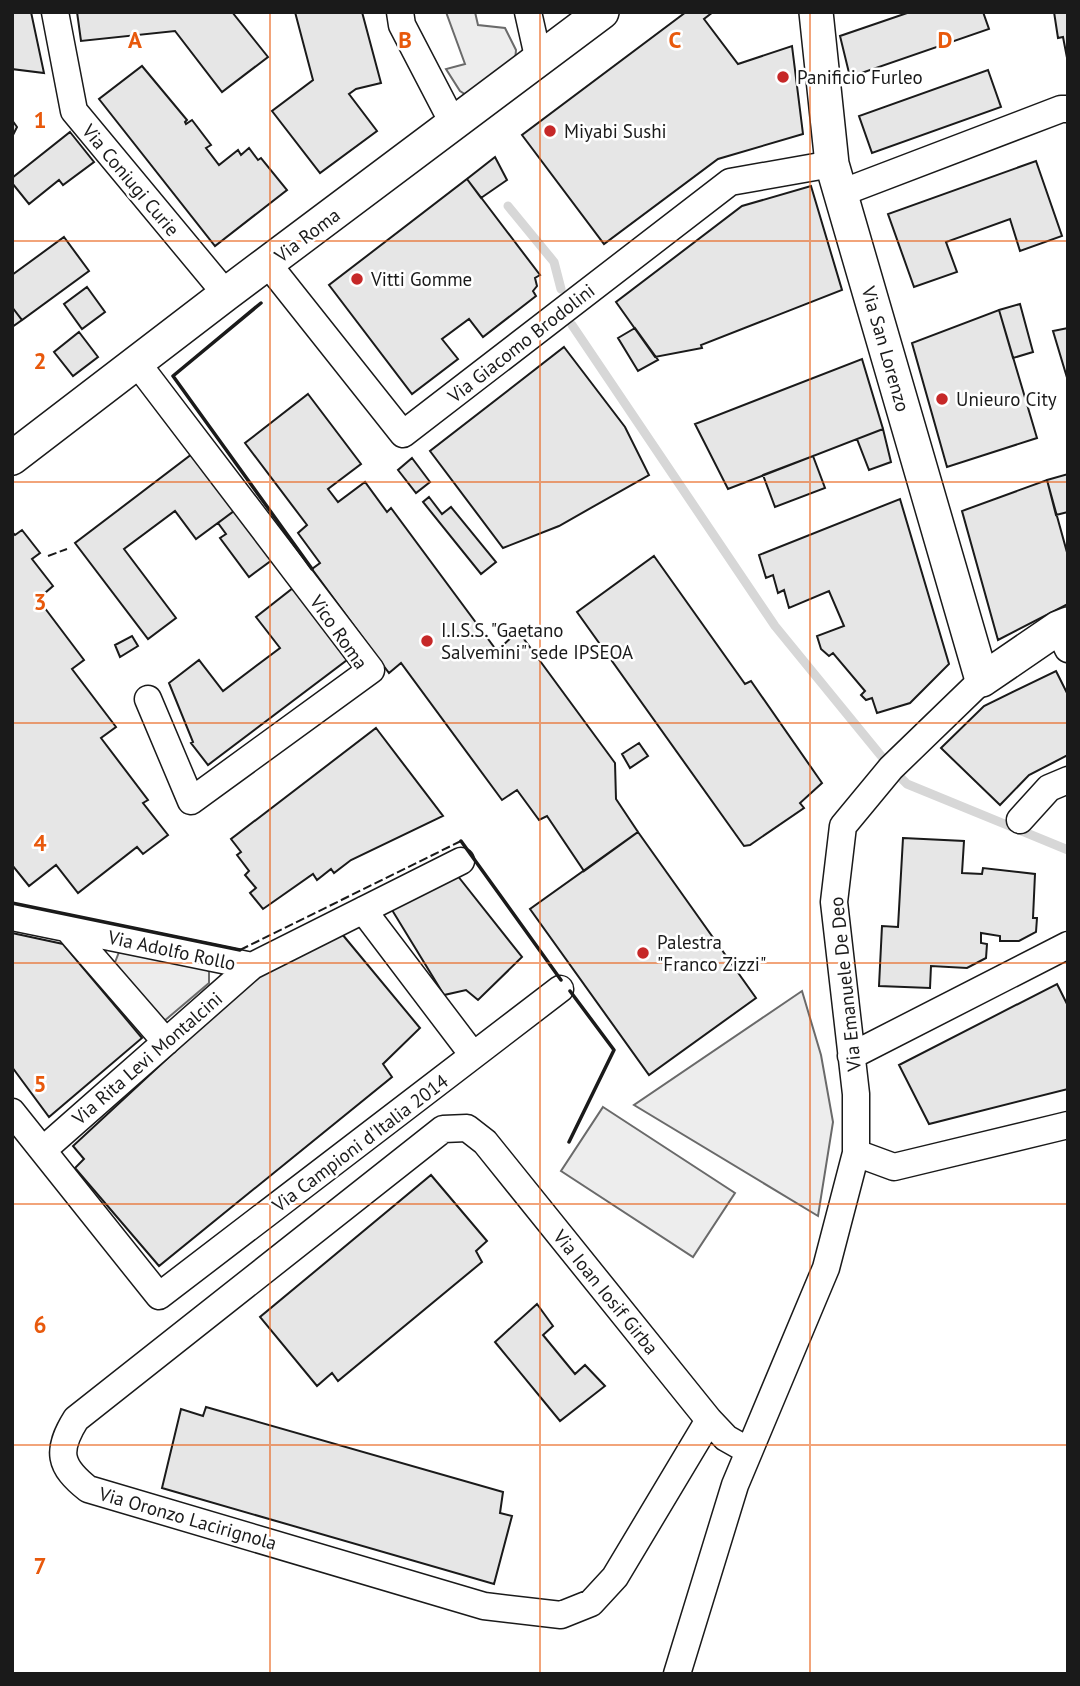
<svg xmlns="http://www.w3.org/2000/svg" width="1080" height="1686" viewBox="0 0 1080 1686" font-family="'PT Sans',sans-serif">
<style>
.built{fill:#ededed;stroke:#6a6a6a;stroke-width:2}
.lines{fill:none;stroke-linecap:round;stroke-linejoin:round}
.stream{stroke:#d7d7d7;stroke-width:9}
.building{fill:#e6e6e6;stroke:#1a1a1a;stroke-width:2}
.minor-casing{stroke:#1a1a1a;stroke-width:29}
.tertiary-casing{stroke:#1a1a1a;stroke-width:36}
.minor{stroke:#fff;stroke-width:26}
.tertiary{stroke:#fff;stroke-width:33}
.fence{stroke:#1a1a1a;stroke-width:2;stroke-dasharray:9 3.5;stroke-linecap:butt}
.wall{stroke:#1a1a1a;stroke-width:3.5}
.grid{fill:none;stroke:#e8590c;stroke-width:2;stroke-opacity:0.55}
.poi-dot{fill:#c62828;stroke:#fff;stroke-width:2.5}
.labels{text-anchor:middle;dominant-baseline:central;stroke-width:5;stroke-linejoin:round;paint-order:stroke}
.poi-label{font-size:19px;fill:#1a1a1a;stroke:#fff;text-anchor:start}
.street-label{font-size:19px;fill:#1a1a1a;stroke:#fff}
.grid-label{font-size:23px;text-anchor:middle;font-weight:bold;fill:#e8590c;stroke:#fff;stroke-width:5;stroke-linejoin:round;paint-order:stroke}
</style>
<rect width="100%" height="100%" fill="#fff"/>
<!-- built -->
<path class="built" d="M446 12H475L478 25 505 28 516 50 515 61 471 98 460 91 446 69 465 64Z
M119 952 202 963 209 972V983L163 1022 114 965Z
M802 991 821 1055 833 1122 818 1216 634 1105Z
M603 1107 735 1193 693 1257 561 1171Z"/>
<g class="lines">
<!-- stream -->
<path class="stream" d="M508 206 554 262 561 289
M572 325 775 626 891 768 907 784 1068 850"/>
</g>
<!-- building -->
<path class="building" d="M12 12H31L44 73 12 69Z
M77 12H232L268 57 222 92 175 31 81 41Z
M295 12H362L381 83 356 89 349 94 377 131 320 173 272 111 313 80Z
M686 12H713L704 19 738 64 792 46 803 134 718 159 604 244 522 135Z
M910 12H983L989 29 850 77 840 36Z
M1054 12H1068V63L1063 37 1058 38Z
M142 66 187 120 185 122 186 124 192 120 211 145 206 148 219 165 238 150 241 155 249 148 258 160 261 158 287 190 215 246 99 99Z
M988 70 1001 107 872 153 859 116Z
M12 120 17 127 12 137Z
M70 132 94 162 63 185 59 180 29 204 12 183V178Z
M495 157 507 180 481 198 467 179Z
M1036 161 1062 236 1020 251 1010 219 946 242 957 272 914 287 888 214Z
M467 179 540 275 535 278 537 286 533 291 536 296 483 337 469 319 442 339 458 359 412 394 329 285Z
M811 186 842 290 701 345 702 348 655 357 616 302 742 206Z
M64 237 89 271 22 320 12 307V275Z
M87 287 105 312 82 329 64 304Z
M1020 304 1033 352 1013 358 999 310Z
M12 307 22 320 12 327Z
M999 310 1037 438 947 467 912 343Z
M635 328 658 360 638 371 618 338Z
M1068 328V381L1053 331Z
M79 332 98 357 73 376 54 352Z
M564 347 625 427 649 475 559 526 503 548 430 451Z
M862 359 883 429 728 489 695 424Z
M308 394 361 464 328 489 338 502 365 482 387 512 391 508 497 651 518 631 615 763 616 799 638 832 584 871 547 816 539 820 517 790 502 800 401 663 389 673 312 569 320 563 298 533 307 525 245 443Z
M883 429 891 462 869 470 857 439Z
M192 454 234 511 196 539 175 511 124 549 176 618 148 639 75 543Z
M813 456 825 488 775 507 763 475Z
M412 458 430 482 416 493 398 470Z
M1068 474V512L1056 515 1047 480Z
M1047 480 1068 556V604L998 640 962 511Z
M429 497 442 514 451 507 496 562 481 574 423 502Z
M900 499 949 664 910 703 877 713 872 698 866 700 861 695 865 691 833 653 829 656 821 649 817 636 844 626 829 591 789 608 784 590 778 593 773 575 766 578 759 555Z
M234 511 272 560 249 577 220 538 226 534 218 523Z
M22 530 40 553 32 559 53 586 38 599 84 660 72 669 116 727 101 738 148 800 143 803 168 835 143 854 137 847 78 893 56 865 29 886 12 865V532L15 535Z
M654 556 745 684 751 681 822 783 800 803 804 808 750 845 744 846 577 612Z
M293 588 347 660 208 765 191 743 193 742 169 683 199 660 223 691 280 648 256 617Z
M132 636 138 646 120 657 115 645Z
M1056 671 1068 695V755L1029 775 1000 805 941 748 984 706Z
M376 728 443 816 351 860 334 873 331 869 317 880 313 874 263 909 250 893 256 888 245 875 249 871 237 855 241 852 231 839Z
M639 743 648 756 630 768 622 754Z
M638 832 756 998 649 1075 530 909Z
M903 838 964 841 962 873 982 874 983 868 1035 874 1033 918H1037L1036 932 1019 941H1000V936L981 933V943L987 944 986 958 967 968 931 966 930 988 879 986 882 926 898 927Z
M457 875 522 957 478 1000 466 990 444 995 392 910Z
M12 933 63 944 142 1038 49 1117 12 1067Z
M342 934 420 1028 383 1064 392 1077 159 1266 75 1168 84 1159 73 1146 252 980Z
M1057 984 1068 1006V1089L929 1124 899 1065Z
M431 1175 487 1241 476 1251 482 1262 338 1381 332 1373 317 1386 260 1317Z
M537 1304 553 1326 543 1335 575 1374 585 1365 605 1386 560 1421 495 1342Z
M206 1407 503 1492 500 1513 512 1516 494 1584 162 1488 181 1409 203 1416Z"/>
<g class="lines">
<defs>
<path id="minor" d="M55 12 74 111 226 294
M400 12 402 25 454 125
M528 12 539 61
M841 193 1061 109H1068
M268 264 403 434 730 182 832 164
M137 363 371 670 191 801 148 699
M1058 628 1068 649
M1020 820 1049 788 1068 780
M363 910 473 1055
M12 917 252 966
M67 928 166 1042
M851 1056 1068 945
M12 1112 159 1296 560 989
M43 1150 252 966 461 861
M856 1153 894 1167 1068 1125
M709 1420 615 1577 591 1603 561 1615 484 1606 88 1489C59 1466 56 1451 76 1419L443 1129 467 1128 485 1142 709 1420 726 1438 749 1451
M677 1674 735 1485 826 1268 856 1153V1094L834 902 843 826 891 768 982 680"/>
<path id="tertiary" d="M816 12 832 164 982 680 1058 628 1068 624
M12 458 226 294 602 12"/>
</defs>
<!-- minor casing -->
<use href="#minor" class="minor-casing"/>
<!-- tertiary casing -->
<use href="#tertiary" class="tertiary-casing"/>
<!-- minor -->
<use href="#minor" class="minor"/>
<!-- tertiary -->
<use href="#tertiary" class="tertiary"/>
<!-- fence -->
<path class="fence" d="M48 556 67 549
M240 950 461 841"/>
<!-- wall -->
<path class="wall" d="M261 303 173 376 312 569
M461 841 561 980
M12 903 240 950
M569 1142 614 1050 570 991"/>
</g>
<!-- grid -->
<path class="grid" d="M270 12V1674M540 12V1674M810 12V1674M12 241H1068M12 482H1068M12 723H1068M12 963H1068M12 1204H1068M12 1445H1068"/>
<!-- markers -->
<g class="poi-dot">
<circle cx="783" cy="77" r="7"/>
<circle cx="550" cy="131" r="7"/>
<circle cx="357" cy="279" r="7"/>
<circle cx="942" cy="399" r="7"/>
<circle cx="427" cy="641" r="7"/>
<circle cx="643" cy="953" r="7"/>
</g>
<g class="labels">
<!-- poi labels -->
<g class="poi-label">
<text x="797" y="77">Panificio Furleo</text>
<text x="564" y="131">Miyabi Sushi</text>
<text x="371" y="279">Vitti Gomme</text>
<text x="956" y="399">Unieuro City</text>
<text x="441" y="630">I.I.S.S. "Gaetano<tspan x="441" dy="22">Salvemini" sede IPSEOA</tspan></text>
<text x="657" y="942">Palestra<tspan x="657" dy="22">"Franco Zizzi"</tspan></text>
</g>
<!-- street labels -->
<g class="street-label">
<text transform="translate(131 180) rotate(50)">Via Coniugi Curie</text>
<text transform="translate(307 235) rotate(-37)">Via Roma</text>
<text transform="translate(521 343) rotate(-38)">Via Giacomo Brodolini</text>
<text transform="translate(886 349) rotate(74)">Via San Lorenzo</text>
<text transform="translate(339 632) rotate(55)">Vico Roma</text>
<text transform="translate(172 950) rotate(12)">Via Adolfo Rollo</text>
<text transform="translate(845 984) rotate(-96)">Via Emanuele De Deo</text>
<text transform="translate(147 1058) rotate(-41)">Via Rita Levi Montalcini</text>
<text transform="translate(360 1143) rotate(-37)">Via Campioni d'Italia 2014</text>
<text transform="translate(606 1292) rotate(51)">Via Ioan Iosif Girba</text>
<text transform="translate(188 1518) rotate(16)">Via Oronzo Lacirignola</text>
</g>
</g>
<g class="grid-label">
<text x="135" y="48">A</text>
<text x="405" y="48">B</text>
<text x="675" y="48">C</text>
<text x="945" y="48">D</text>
<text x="40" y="128">1</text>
<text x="40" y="369">2</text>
<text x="40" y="610">3</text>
<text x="40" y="851">4</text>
<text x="40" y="1092">5</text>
<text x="40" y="1333">6</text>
<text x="40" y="1574">7</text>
</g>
<!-- border -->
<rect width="1080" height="1686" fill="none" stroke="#1a1a1a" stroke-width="28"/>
</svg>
